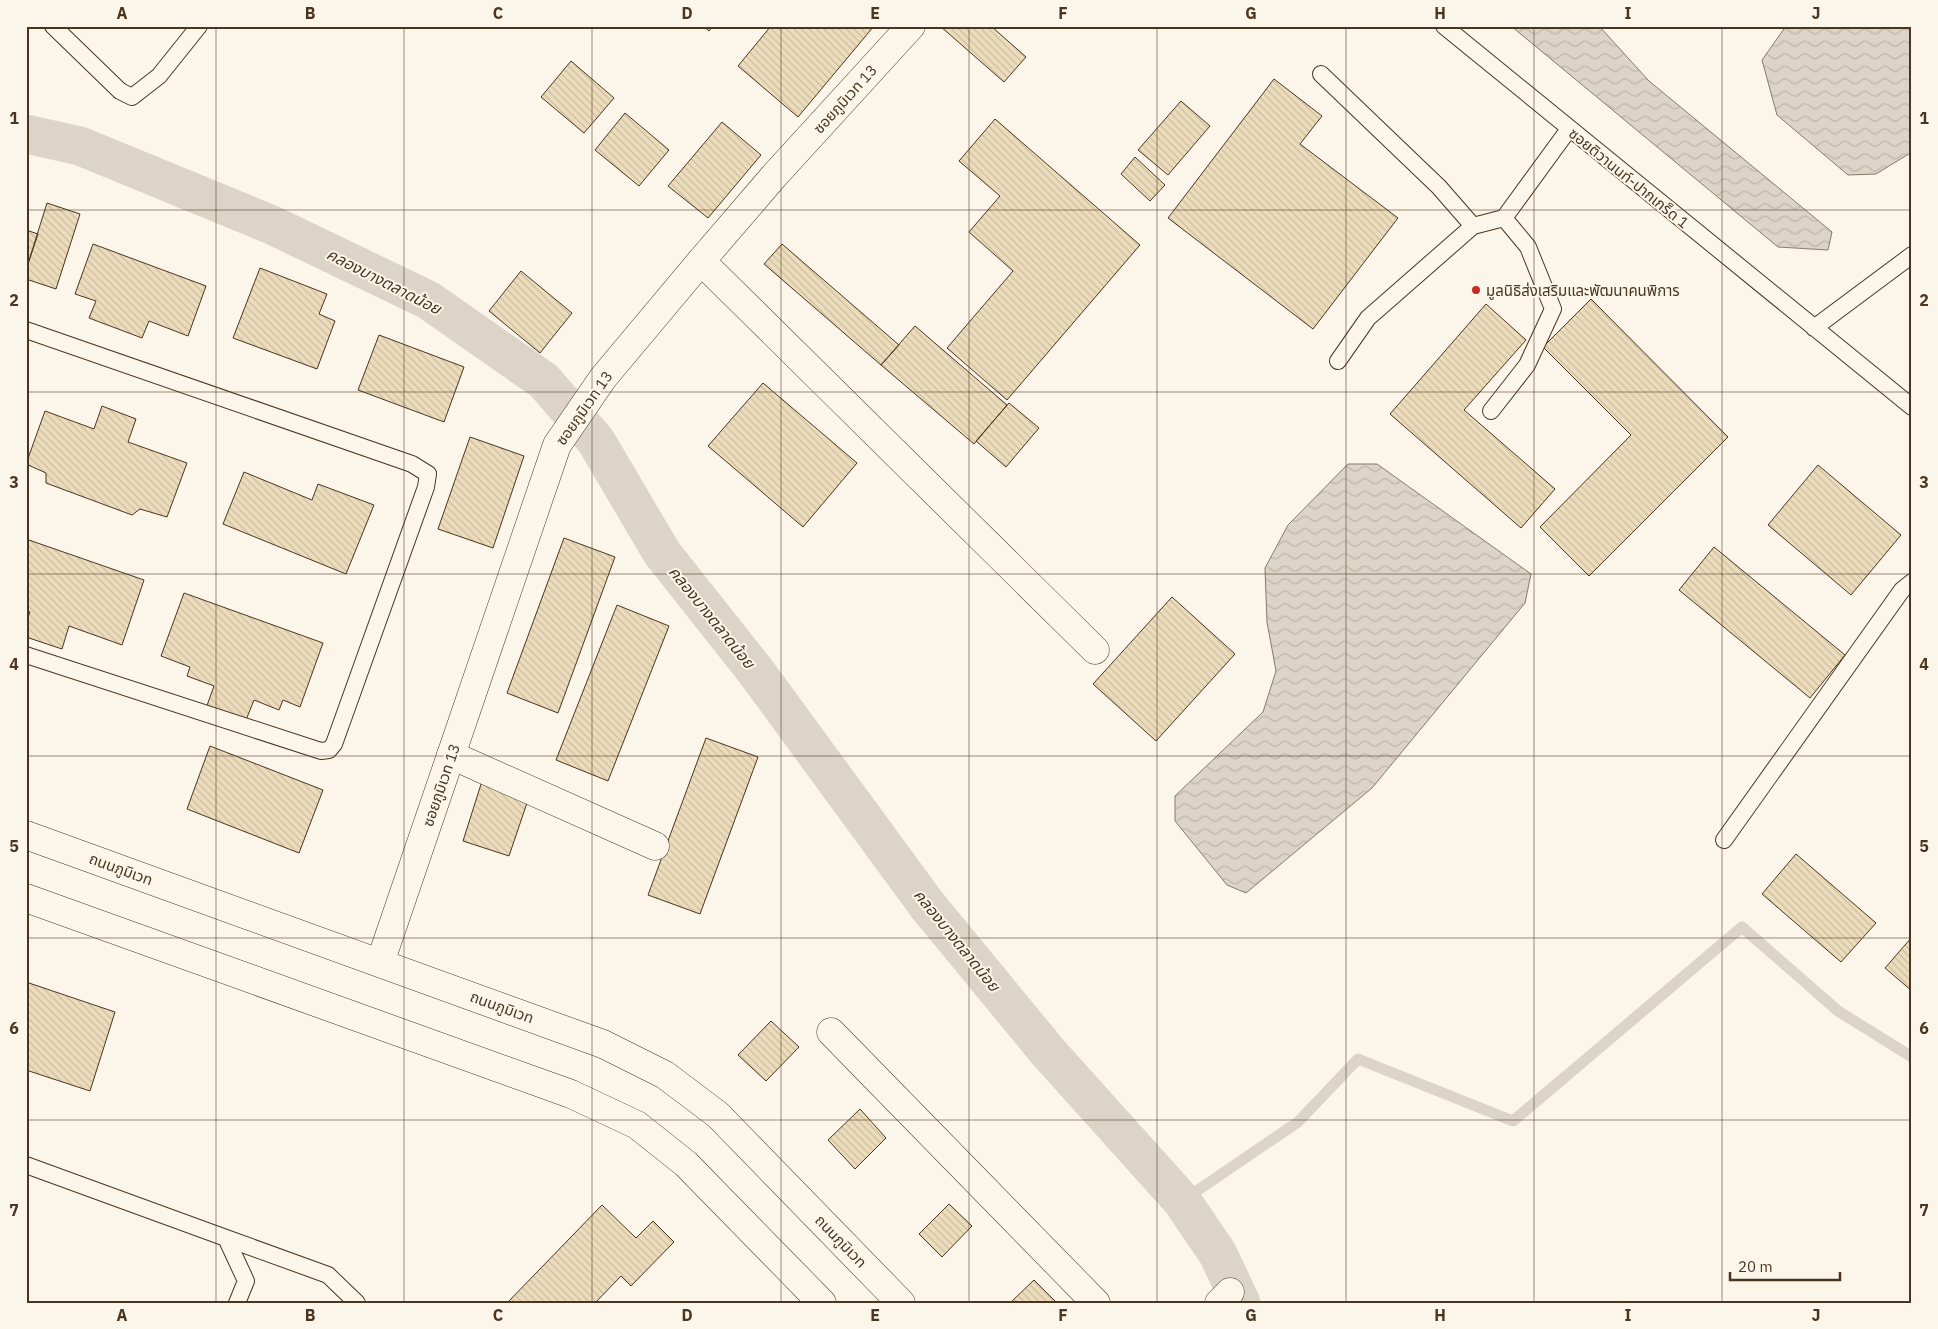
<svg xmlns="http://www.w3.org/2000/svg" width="1938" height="1329" viewBox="0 0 1938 1329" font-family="'IBM Plex Sans','Noto Sans Thai',sans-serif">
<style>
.water{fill:url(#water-waves);stroke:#887966}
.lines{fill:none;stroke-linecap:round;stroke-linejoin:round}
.stream{stroke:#dcd4c6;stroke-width:11}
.canal{stroke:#dcd4c6;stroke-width:39}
.building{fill:url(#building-back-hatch);stroke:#4a3520}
.service-casing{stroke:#4a3520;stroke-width:18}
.minor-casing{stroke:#4a3520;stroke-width:29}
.tertiary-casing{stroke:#4a3520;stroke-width:29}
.service{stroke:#fbf6e9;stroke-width:16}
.minor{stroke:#fbf6e9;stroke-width:28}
.tertiary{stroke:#fbf6e9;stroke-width:28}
.grid{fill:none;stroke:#4a3520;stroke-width:1;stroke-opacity:0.55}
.poi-dot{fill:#c62828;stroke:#fbf6e9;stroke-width:2}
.labels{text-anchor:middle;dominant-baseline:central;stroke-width:4;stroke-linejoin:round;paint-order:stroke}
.street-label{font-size:15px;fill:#4a3520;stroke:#fbf6e9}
.poi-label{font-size:15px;fill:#4a3520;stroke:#fbf6e9;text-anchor:start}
.water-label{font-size:16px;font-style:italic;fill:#4a3520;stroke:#fbf6e9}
.neatline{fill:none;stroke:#4a3520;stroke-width:2}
.grid-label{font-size:16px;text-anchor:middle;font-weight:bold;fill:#4a3520}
</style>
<defs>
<pattern id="water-waves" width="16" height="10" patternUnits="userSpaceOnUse" patternTransform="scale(1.25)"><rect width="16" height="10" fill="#dcd4c6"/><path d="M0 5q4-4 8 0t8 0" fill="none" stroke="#beb7aa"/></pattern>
<pattern id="building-back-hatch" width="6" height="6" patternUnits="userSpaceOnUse" patternTransform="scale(1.25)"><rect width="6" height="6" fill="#ecdcbc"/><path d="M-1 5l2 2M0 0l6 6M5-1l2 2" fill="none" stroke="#ccbda1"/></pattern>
</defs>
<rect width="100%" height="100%" fill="#fbf6e9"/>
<!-- water -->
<path class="water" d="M1511 26H1599L1649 81 1832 232 1828 250 1778 247Z
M1786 26H1912V152L1876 174 1848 175 1777 115 1762 60Z
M1348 464H1377L1531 574 1525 603 1372 788 1246 893 1227 885 1175 821V796L1263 712 1276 671 1267 622 1265 568 1288 525Z"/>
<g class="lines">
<!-- stream -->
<path class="stream" d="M1182 1201 1298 1122 1358 1059 1513 1121 1742 927 1838 1011 1912 1057"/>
<!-- canal -->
<path class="canal" d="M26 134 80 146 272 225 428 300 544 381 596 441 662 553 757 673 927 905 1048 1052 1182 1201 1218 1254 1241 1303"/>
</g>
<!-- building -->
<path class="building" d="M703 26H713L709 31Z
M771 26H874L798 117 738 66Z
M940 26H991L1026 57 1004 82Z
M571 61 614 98 584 133 541 97Z
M1274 79 1322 116 1300 144 1398 218 1313 329 1168 218Z
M1181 101 1210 126 1168 175 1138 150Z
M625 113 669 150 639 186 595 150Z
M995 119 1140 245 1007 400 947 348 1013 271 969 232 1000 196 959 161Z
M722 122 761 155 708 218 668 186Z
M1135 157 1165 185 1150 201 1121 174Z
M47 203 80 214 56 289 26 279V270Z
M26 230 38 234 26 270Z
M93 244 206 286 188 336 149 321 142 338 89 318 96 301 75 294Z
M782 244 899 345 881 365 764 264Z
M260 268 327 294 319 314 335 321 317 369 233 338Z
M521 271 572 313 540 353 489 311Z
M1591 299 1728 437 1589 576 1540 527 1631 435 1543 347Z
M1486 304 1526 340 1464 410 1555 489 1521 528 1390 414Z
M915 326 1007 405 974 444 881 365Z
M379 335 464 367 444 422 358 390Z
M763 383 857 463 803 527 708 446Z
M1009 403 1039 428 1006 467 976 441Z
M102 406 136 419 128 442 187 463 167 517 140 509 132 515 46 483V473L26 464 45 411 94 429Z
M470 437 524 456 493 548 438 529Z
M1818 465 1901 535 1851 595 1768 525Z
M244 472 312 500 318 484 374 505 346 574 223 524Z
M564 538 615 557 558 713 507 693Z
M26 539 144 580 122 645 69 626 62 649 26 637V622L30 612 26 610Z
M1714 547 1845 655 1810 698 1679 590Z
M184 593 323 643 300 707 283 700 279 710 254 700 244 725 205 711 214 686 187 676 190 667 161 656Z
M1172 597 1235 654 1156 741 1093 684Z
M617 605 669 626 608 781 556 760Z
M706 738 758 757 700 914 648 895Z
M210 746 323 790 299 853 187 809Z
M482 781 529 797 509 856 463 841Z
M1796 854 1876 923 1841 962 1762 894Z
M1912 937V991L1885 968Z
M26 982 115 1012 90 1091 26 1070Z
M771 1021 799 1047 766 1081 738 1055Z
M860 1109 886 1138 855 1169 828 1140Z
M949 1204 972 1226 942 1257 919 1234Z
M602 1205 636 1238 653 1221 674 1242 631 1286 621 1276 595 1303H507Z
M1034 1280 1057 1303H1010Z"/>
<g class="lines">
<defs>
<path id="service" d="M53 26 120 91 132 97 159 76 199 26
M1444 26 1912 407
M1321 74 1439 187 1473 226
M1504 218 1569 129
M1814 328 1912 255
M26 330 412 464 428 474 426 487 334 744 329 750 321 751 26 655
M1338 361 1368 318 1473 226 1504 218 1528 247 1553 309 1527 365 1491 411
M1724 840 1902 590 1912 582
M26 1165 226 1238 246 1281 237 1303
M226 1238 328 1275 357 1303"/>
<path id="minor" d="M701 261 1095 650
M451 755 655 846
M831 1032 1096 1303
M1219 1303 1230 1292"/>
<path id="tertiary" d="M26 835 603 1044 665 1075 718 1115 901 1303
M26 898 571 1094 637 1125 686 1164 822 1303
M380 963 557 445 603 378 701 261 774 176 911 26"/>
</defs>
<!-- service casing -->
<use href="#service" class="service-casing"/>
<!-- minor casing -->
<use href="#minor" class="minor-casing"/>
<!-- tertiary casing -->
<use href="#tertiary" class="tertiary-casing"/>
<!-- service -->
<use href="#service" class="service"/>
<!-- minor -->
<use href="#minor" class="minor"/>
<!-- tertiary -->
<use href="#tertiary" class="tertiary"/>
</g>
<!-- grid -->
<path class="grid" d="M216 26V1303M404 26V1303M592 26V1303M781 26V1303M969 26V1303M1157 26V1303M1346 26V1303M1534 26V1303M1722 26V1303M26 210H1912M26 392H1912M26 574H1912M26 756H1912M26 938H1912M26 1120H1912"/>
<!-- markers -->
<circle class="poi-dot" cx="1476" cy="290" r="5"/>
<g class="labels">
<!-- street labels -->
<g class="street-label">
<text transform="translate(845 99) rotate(-48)">ซอยภูมิเวท 13</text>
<text transform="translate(1629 178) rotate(39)">ซอยติวานนท์-ปากเกร็ด 1</text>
<text transform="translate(584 408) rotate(-55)">ซอยภูมิเวท 13</text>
<text transform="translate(441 785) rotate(-71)">ซอยภูมิเวท 13</text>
<text transform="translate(121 869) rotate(20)">ถนนภูมิเวท</text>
<text transform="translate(502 1007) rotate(20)">ถนนภูมิเวท</text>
<text transform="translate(841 1241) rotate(46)">ถนนภูมิเวท</text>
</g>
<!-- poi labels -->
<g class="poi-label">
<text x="1486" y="290">มูลนิธิส่งเสริมและพัฒนาคนพิการ</text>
</g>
<!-- water labels -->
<g class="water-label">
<text transform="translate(384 281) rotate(27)">คลองบางตลาดน้อย</text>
<text transform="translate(712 617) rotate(51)">คลองบางตลาดน้อย</text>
<text transform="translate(957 940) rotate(51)">คลองบางตลาดน้อย</text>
</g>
</g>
<!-- border -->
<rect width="1938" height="1329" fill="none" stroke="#fbf6e9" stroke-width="55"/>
<!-- scale -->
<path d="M1730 1272v8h110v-8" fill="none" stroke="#4a3520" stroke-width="2.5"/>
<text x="1738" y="1272" font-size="15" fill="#4a3520" stroke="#fbf6e9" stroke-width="4" paint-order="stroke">20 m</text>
<rect x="28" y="28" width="1882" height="1274" class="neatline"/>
<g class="grid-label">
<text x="122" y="19">A</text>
<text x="310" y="19">B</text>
<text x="498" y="19">C</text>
<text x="687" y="19">D</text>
<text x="875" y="19">E</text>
<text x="1063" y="19">F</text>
<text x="1251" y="19">G</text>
<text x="1440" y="19">H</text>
<text x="1628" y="19">I</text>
<text x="1816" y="19">J</text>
<text x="14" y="124">1</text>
<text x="1924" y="124">1</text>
<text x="14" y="306">2</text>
<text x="1924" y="306">2</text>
<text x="14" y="488">3</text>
<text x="1924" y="488">3</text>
<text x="14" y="670">4</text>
<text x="1924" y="670">4</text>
<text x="14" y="852">5</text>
<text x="1924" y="852">5</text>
<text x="14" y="1034">6</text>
<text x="1924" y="1034">6</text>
<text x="14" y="1216">7</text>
<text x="1924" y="1216">7</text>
<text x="122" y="1321">A</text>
<text x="310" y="1321">B</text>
<text x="498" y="1321">C</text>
<text x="687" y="1321">D</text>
<text x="875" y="1321">E</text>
<text x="1063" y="1321">F</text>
<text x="1251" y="1321">G</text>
<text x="1440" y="1321">H</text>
<text x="1628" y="1321">I</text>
<text x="1816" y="1321">J</text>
</g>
</svg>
